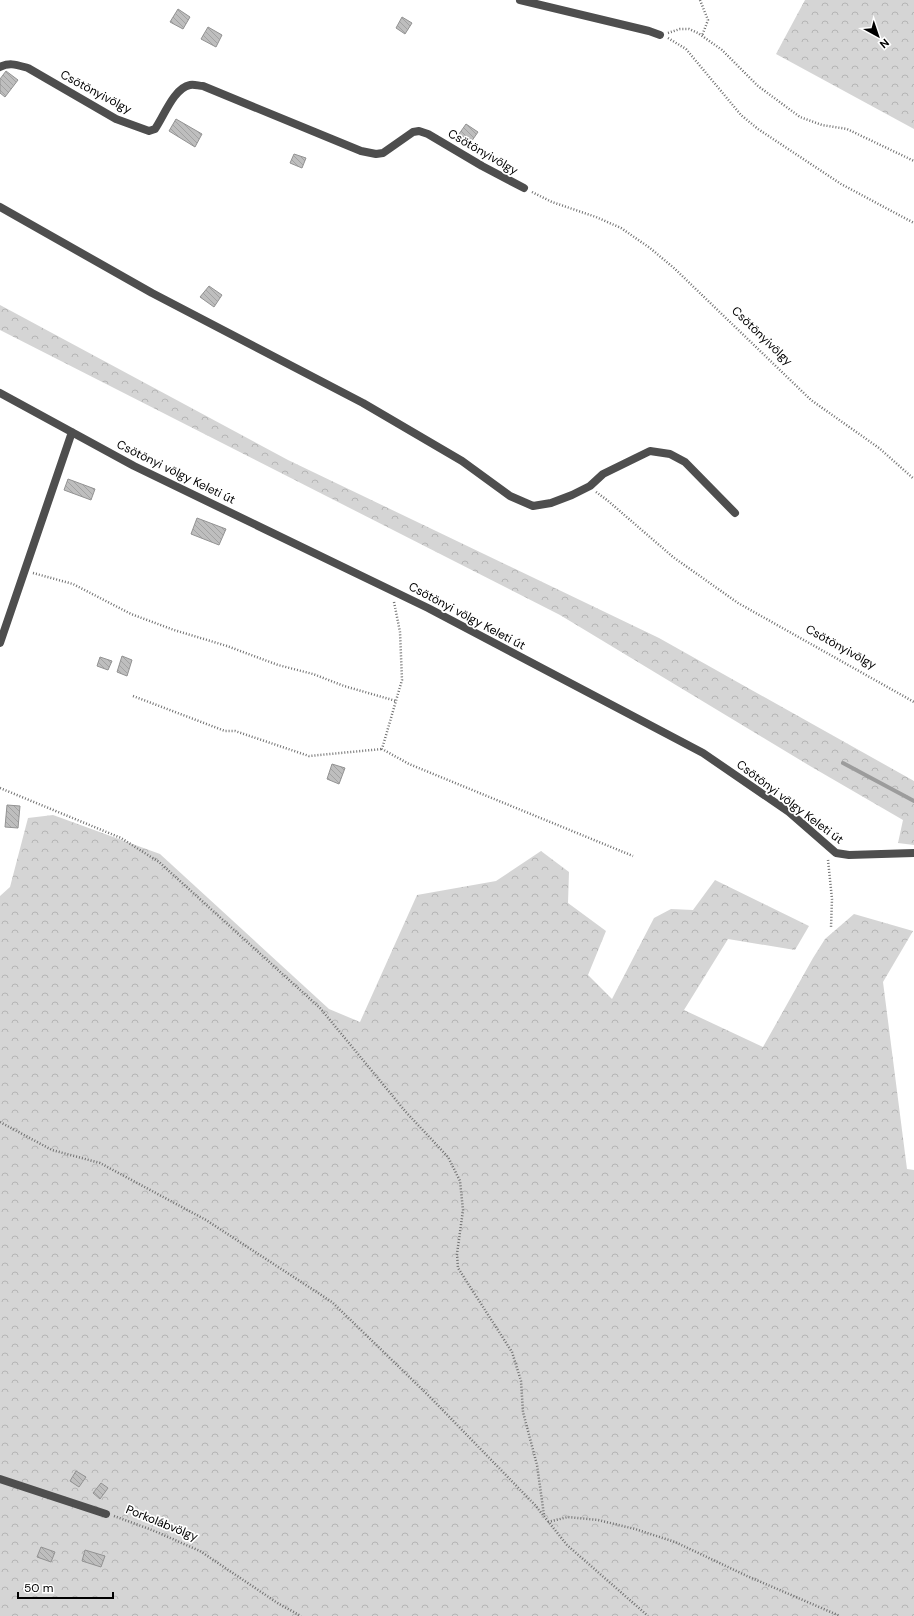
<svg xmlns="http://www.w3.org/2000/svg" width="914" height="1616" viewBox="0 0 914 1616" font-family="'DM Sans',sans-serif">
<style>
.forest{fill:url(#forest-crowns)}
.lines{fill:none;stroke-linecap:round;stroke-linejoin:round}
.stream{stroke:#9c9c9c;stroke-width:4}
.building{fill:url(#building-back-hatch);stroke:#929292}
.path{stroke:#707070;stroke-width:2.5;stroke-dasharray:1 2;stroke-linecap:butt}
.minor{stroke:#4e4e4e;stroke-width:8}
.labels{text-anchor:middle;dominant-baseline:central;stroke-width:3.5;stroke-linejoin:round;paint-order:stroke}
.street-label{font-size:12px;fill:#000;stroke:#fff}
</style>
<defs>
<pattern id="forest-crowns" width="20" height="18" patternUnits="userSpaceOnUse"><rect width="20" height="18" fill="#d5d5d5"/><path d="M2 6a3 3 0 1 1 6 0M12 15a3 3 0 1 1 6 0" fill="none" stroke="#b5b5b5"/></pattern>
<pattern id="building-back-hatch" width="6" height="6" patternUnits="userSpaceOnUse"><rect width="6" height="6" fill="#bebebe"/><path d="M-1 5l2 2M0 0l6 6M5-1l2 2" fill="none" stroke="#a2a2a2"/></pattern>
</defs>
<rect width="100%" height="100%" fill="#fff"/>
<!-- forest -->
<path class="forest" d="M805 0H914V129L776 54Z
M0 305 288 460 659 638 914 781V845L898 843 903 820 810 766 560 615 0 330Z
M53 815 160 854 329 1009 360 1022 417 895 496 881 541 851 569 872 568 903 606 931 588 975 612 999 654 918 671 909 693 910 715 880 809 926 795 950 728 939 684 1010 763 1047 813 958 825 939 854 914 913 931 883 982 907 1169 914 1170V1616H0V896L10 887 28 818Z"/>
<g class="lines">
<!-- stream -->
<path class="stream" d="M843 763 914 801"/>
</g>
<!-- building -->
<path class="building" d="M178 9 190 17 183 29 170 22Z
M402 17 412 23 405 34 396 28Z
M208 27 222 35 216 47 201 39Z
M6 71 18 80 5 97 0 93V79Z
M176 119 202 134 195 147 169 131Z
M466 124 478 132 471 142 459 134Z
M294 154 306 158 302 168 290 163Z
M209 286 222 295 214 307 200 297Z
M68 479 95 489 91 500 64 490Z
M197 518 226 529 219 545 191 534Z
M122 656 132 660 127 676 117 672Z
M100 657 112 661 108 670 97 666Z
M332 764 345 768 339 784 327 779Z
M7 805 20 806 18 828 5 827Z
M76 1471 86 1477 79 1487 70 1481Z
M101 1483 108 1488 100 1499 93 1493Z
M41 1547 55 1552 51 1562 37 1557Z
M85 1550 105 1556 101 1567 82 1561Z"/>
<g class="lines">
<!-- path -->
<path class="path" d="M700 0 708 20 702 36
M668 33 680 29H689L698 33 722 50 758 86 800 117 822 125 847 129 914 161
M668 38 686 49 741 115 758 129 841 184 914 223
M532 192 552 202 596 217 621 228 650 248 675 269 811 400 879 448 914 479
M596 492 607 500 673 557 738 603 914 702
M33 573 73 584 131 614 174 630 227 646 278 665 313 674 344 686 396 701
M394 602 400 632 402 680 382 749 409 764 633 856
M133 696 225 731H235L309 756 382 749
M0 788 121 838 159 862 320 1008 405 1111 448 1157 460 1181 463 1210 457 1254 458 1268 512 1352 521 1381 523 1412 537 1465 544 1515
M828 860 832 899 831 927
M0 1122 52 1150 100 1163 206 1220 332 1302 429 1396 535 1505 567 1545 648 1616
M114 1516 152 1530 200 1551 279 1604 301 1616
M548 1522 568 1517 598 1520 635 1529 675 1542 747 1576 840 1616"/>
<!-- minor -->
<path class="minor" d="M520 0 649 31 660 35
M0 67C10 62 17 65 28 68L116 119 149 131 155 129C164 116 174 88 190 85 194 84 199 86 203 86L361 151 376 154 383 153 413 132 419 131 428 134 482 166 524 188
M0 207 152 293 363 403 462 461 510 496 533 506 551 503 572 495 590 486 603 474 650 451 670 454 685 462 735 513
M0 393 134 466 428 608 703 753 789 812 836 853 849 855 914 853
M0 643 72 432
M0 1479 106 1514"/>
</g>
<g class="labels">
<!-- street labels -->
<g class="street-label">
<text transform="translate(96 92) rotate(28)">Csötönyivölgy</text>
<text transform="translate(483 152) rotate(30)">Csötönyivölgy</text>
<text transform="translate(762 336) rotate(44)">Csötönyivölgy</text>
<text transform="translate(176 472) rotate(26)">Csötönyi völgy Keleti út</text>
<text transform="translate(467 616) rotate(28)">Csötönyi völgy Keleti út</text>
<text transform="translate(841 647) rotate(29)">Csötönyivölgy</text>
<text transform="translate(790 802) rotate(37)">Csötönyi völgy Keleti út</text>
<text transform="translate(162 1523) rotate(22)">Porkolábvölgy</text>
</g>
</g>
<!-- north arrow -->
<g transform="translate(878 36) rotate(140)" stroke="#ffffff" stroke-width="3" paint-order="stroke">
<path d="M0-3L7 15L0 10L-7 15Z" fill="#000000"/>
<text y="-6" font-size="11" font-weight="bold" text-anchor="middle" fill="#000000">N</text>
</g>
<!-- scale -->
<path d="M18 1592v6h95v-6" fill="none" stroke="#000000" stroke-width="2"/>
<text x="24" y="1592" font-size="12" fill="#000000" stroke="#ffffff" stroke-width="3" paint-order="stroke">50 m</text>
</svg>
